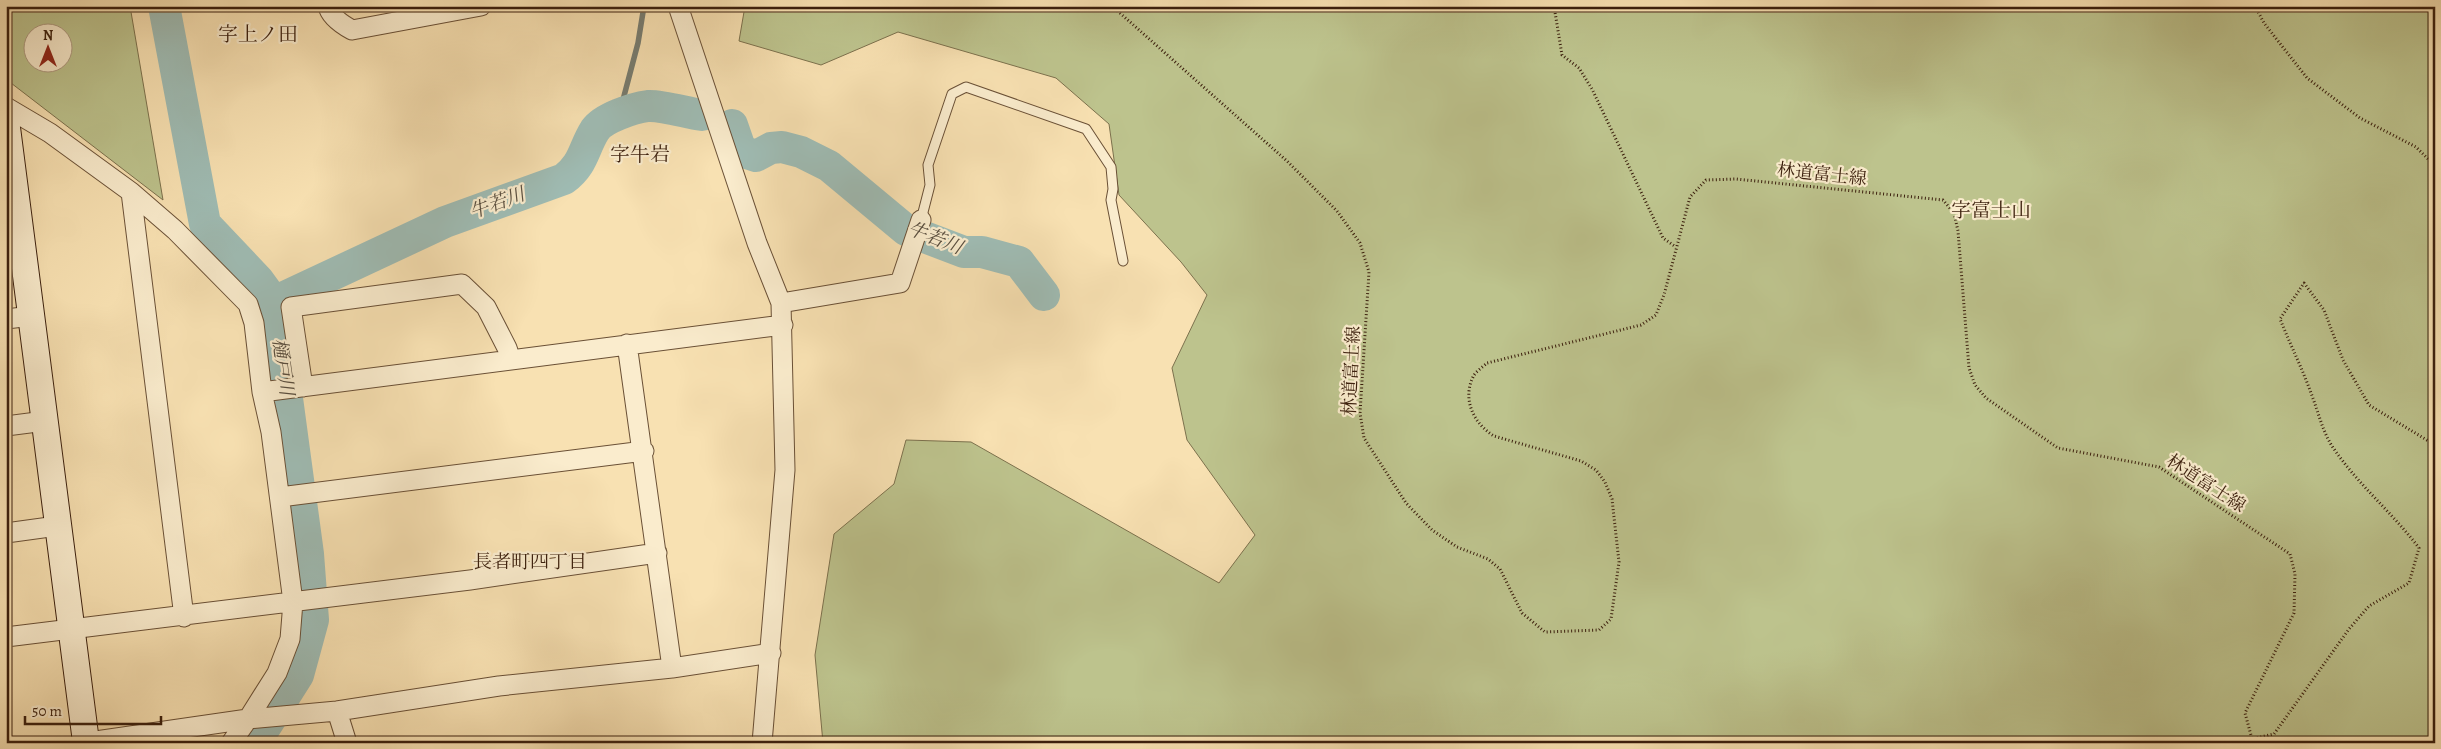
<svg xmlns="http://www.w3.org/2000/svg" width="2441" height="749" viewBox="0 0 2441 749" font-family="Alegreya,'Noto Serif JP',serif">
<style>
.green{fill:#bdc38d;stroke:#7c714d;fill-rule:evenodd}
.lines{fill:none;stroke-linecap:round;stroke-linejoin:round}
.stream{stroke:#777d71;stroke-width:5.5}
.river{stroke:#9fbcb4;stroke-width:32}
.lane-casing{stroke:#6a5036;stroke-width:11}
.street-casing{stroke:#6a5036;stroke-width:21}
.secondary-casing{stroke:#3b1f0d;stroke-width:28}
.path{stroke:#3b1f0d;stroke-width:3;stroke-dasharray:1 2.5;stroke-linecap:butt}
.lane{stroke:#faeccd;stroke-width:9}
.street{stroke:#faeccd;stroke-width:19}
.secondary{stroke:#faeccd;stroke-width:26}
.labels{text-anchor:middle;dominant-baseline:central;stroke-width:4.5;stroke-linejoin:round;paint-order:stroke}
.street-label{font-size:18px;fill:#3b1f0d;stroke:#faeccd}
.water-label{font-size:19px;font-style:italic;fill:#594e3f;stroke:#faeccd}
.neighbourhood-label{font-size:19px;fill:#3b1f0d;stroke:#faeccd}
.quarter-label{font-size:20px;fill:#3b1f0d;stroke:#faeccd}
</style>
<rect width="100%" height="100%" fill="#f8e1b2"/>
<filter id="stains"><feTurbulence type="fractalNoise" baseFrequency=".004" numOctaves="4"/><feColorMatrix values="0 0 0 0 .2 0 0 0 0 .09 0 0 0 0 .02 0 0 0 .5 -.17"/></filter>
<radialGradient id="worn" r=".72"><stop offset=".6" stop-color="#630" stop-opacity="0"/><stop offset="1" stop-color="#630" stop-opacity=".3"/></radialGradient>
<!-- green -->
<path class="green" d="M6 6H130L163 200 11 83 6 40ZM32 32H62V62H32Z
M745 6H2435V743H823L815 655 834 534 894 484 906 440 971 442 1219 583 1255 535 1187 440 1172 368 1207 295 1181 262 1119 195 1109 124 1056 78 898 32 821 65 739 41Z"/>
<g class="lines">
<!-- stream -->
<path class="stream" d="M619 115 638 43 644 6"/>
<!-- river -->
<path class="river" d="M164 6 205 224 258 280 274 302 308 554 313 620 298 675 255 743
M732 125 741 151 756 156 771 148 782 147 801 152 829 166 906 230 964 252H982L1019 262 1044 295
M274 302 445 222 564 179C584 164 583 149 595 130 603 118 633 108 648 106 662 105 687 113 702 115"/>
<defs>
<path id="lane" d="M921 220 930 185 928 165 952 94 966 87 1086 129 1111 167 1113 189 1111 200 1123 261"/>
<path id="street" d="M328 6C330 17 343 25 352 30L481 6
M678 6 757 243 781 303 785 470 762 743
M6 107 50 133 131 192 175 230 248 304 254 323 262 392 271 432 293 602 290 639 277 673 248 719 231 743
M131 192 184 617
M781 303 900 283 921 220
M6 319 32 316
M627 344 672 668
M303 387 291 307 462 284 486 307 507 348 511 360
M262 392C436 371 609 346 783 325
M6 426 45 421
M280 497 644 451
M6 533 57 526
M6 637 470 580 657 553
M337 711 347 743
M82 743 248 719 337 711 499 686 672 668 771 653"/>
<path id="secondary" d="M6 120 86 742"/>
</defs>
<!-- lane casing -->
<use href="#lane" class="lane-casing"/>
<!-- street casing -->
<use href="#street" class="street-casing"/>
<!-- secondary casing -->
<use href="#secondary" class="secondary-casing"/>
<!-- path -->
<path class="path" d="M1112 6 1287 161 1337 211 1360 243 1369 272 1360 413 1364 438 1406 503 1432 530 1457 547 1488 559 1500 569 1522 613 1545 632 1599 630 1611 619 1619 562 1612 499 1605 482 1596 470 1581 461 1494 436C1474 424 1462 400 1473 377 1475 372 1483 367 1487 363L1641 325 1656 315 1664 295 1690 197 1706 180 1736 179 1943 200 1954 213 1958 231 1969 368 1975 385 1986 398 2058 448 2159 467 2290 554 2295 574 2294 613 2245 713 2252 739 2274 734 2349 629 2369 606 2409 583 2419 548C2392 512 2357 484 2332 446 2322 430 2318 411 2311 393 2302 368 2290 344 2280 319L2304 283 2324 310 2343 360 2369 405 2435 445
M1554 6 1562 55 1579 68 1592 89 1663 238 1676 247
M2255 6 2264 23 2307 78 2360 118 2416 147 2435 166"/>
<!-- lane -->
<use href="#lane" class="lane"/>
<!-- street -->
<use href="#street" class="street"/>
<!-- secondary -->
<use href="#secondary" class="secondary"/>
</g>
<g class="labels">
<!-- street labels -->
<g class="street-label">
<text transform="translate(1822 174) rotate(6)">林道富士線</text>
<text transform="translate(1351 371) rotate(-87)">林道富士線</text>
<text transform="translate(2206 483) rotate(33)">林道富士線</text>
</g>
<!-- water labels -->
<g class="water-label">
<text transform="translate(497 203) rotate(-20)">牛若川</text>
<text transform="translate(935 238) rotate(22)">牛若川</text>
<text transform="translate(283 367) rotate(82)">樋戸川</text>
</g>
<!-- neighbourhood labels -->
<g class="neighbourhood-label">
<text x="530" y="562">長者町四丁目</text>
</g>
<!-- quarter labels -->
<g class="quarter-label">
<text x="258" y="34">字上ノ田</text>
<text x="640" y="154">字牛岩</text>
<text x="1991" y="210">字富士山</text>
</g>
</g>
<!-- margin -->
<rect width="2441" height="749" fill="none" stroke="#f8e1b2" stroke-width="25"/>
<rect x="8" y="8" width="2426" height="734" fill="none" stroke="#3b1f0d" stroke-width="2.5"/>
<rect x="12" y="12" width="2416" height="724" fill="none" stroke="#3b1f0d"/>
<!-- north arrow -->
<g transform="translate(48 48)"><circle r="24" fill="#faeccd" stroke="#ae9a80"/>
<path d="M0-4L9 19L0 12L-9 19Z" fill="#8f2418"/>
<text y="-8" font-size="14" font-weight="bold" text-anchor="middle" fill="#3b1f0d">N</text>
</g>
<!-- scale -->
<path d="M25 716v8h136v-8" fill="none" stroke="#3b1f0d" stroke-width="2.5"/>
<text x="32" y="716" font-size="15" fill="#3b1f0d" stroke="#faeccd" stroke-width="4" paint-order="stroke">50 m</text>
<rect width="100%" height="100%" filter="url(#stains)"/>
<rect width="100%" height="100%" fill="url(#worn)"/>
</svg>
